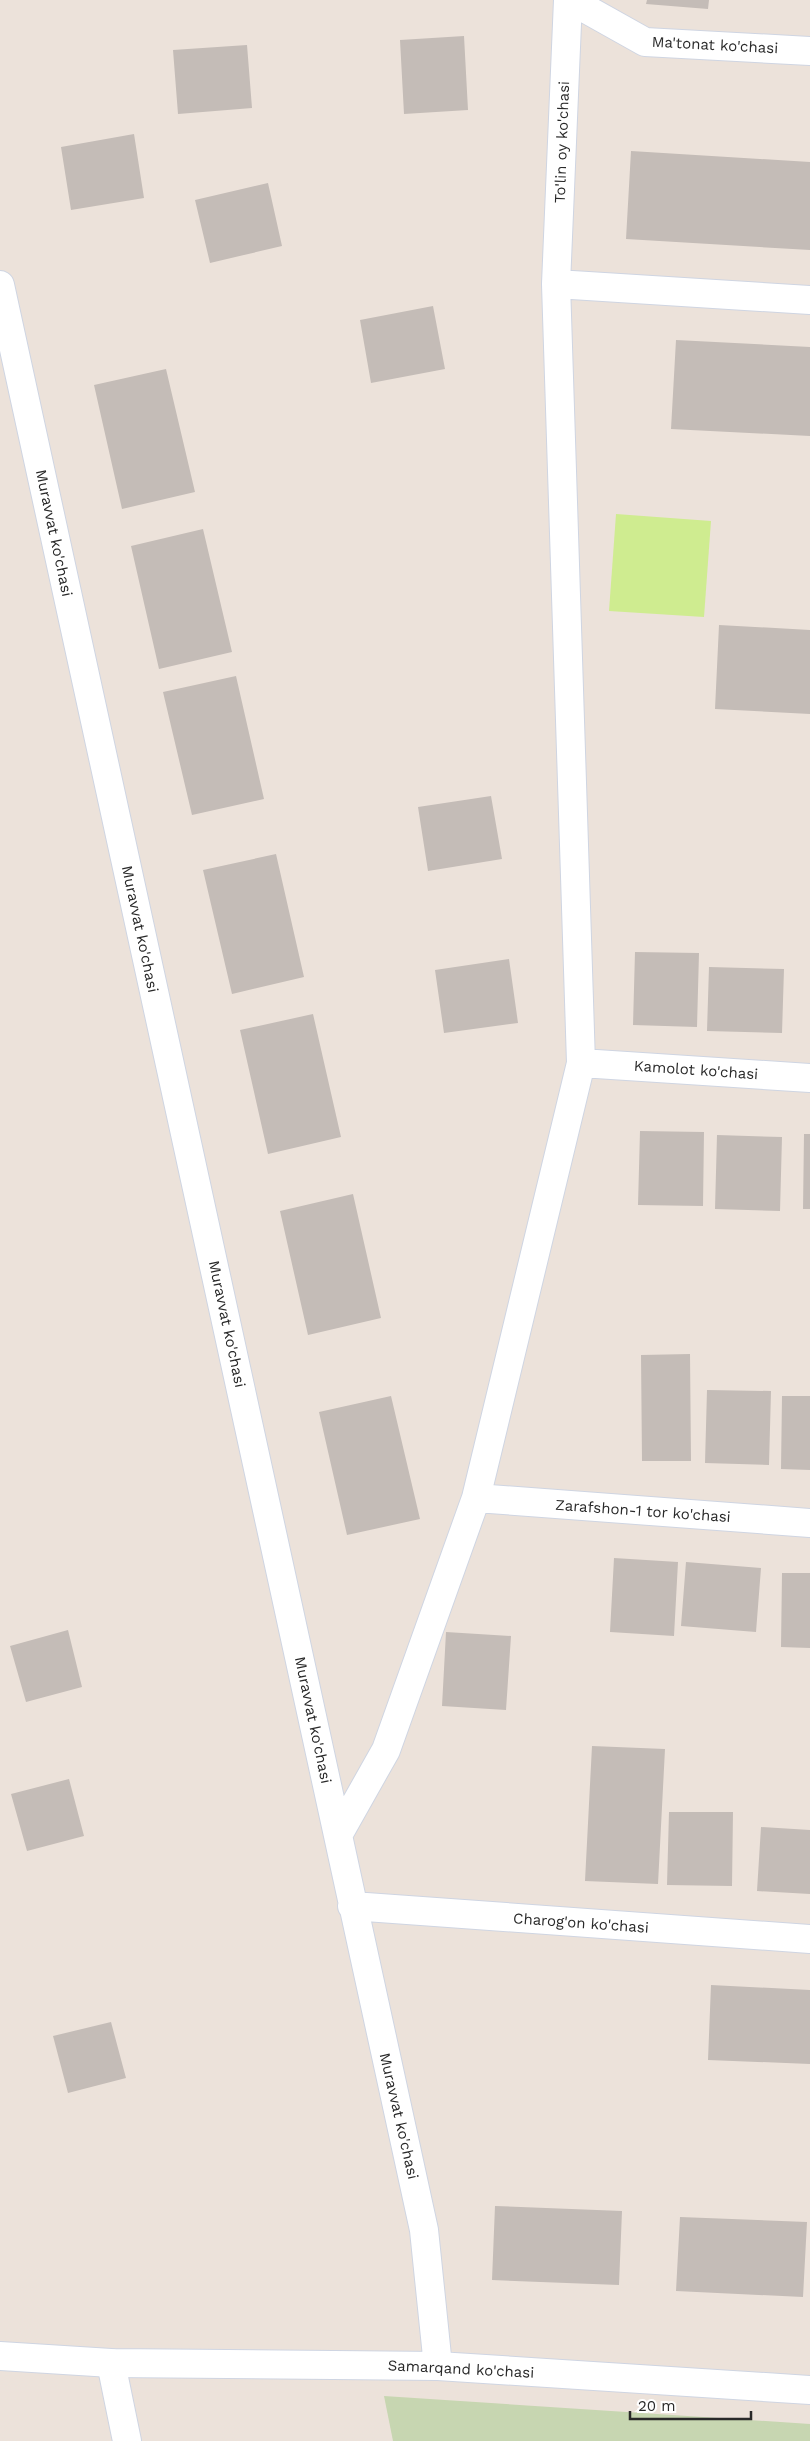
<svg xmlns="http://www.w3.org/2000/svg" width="810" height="2441" viewBox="0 0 810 2441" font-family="'Work Sans',sans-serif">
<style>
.cemetery{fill:#c7d6b1}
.pitch{fill:#cfec90}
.building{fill:#c4bcb7}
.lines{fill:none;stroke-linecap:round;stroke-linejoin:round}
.minor-casing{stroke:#cfd5e2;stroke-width:30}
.tertiary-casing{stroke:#cfd5e2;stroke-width:30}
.minor{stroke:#fff;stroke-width:28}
.tertiary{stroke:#fff;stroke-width:28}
.labels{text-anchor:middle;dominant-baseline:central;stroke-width:4.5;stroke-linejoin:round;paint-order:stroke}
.street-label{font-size:15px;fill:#292929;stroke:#fff}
</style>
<rect width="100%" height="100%" fill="#ece2da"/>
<!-- cemetery -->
<path class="cemetery" d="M384 2396 810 2424V2441H393Z"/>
<!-- pitch -->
<path class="pitch" d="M616 514 711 521 704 617 609 611Z"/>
<!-- building -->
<path class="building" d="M647 0H709L708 9 646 4Z
M464 36 468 110 404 114 400 40Z
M247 45 252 108 178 114 173 50Z
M134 134 144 198 71 210 61 147Z
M631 151 810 162V250L626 239Z
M268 183 282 246 210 263 195 200Z
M433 306 445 369 371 383 360 320Z
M676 340 810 347V436L671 429Z
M166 369 195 492 122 509 94 385Z
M203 529 232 652 159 669 131 546Z
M719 625 810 630V714L715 709Z
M236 676 264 799 192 815 163 692Z
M491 796 502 859 428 871 418 807Z
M276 854 304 977 232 994 203 870Z
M635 952 699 953 697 1027 633 1025Z
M509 959 518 1023 444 1033 435 970Z
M709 967 784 969 782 1033 707 1031Z
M313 1014 341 1137 268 1154 240 1030Z
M640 1131 704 1132 703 1206 638 1205Z
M804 1134H810V1209H803Z
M717 1135 782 1137 780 1211 715 1209Z
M353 1194 381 1318 308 1335 280 1211Z
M690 1354 691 1461H642L641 1355Z
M707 1390 771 1391 769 1465 705 1463Z
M391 1396 420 1519 347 1535 319 1412Z
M782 1396H810V1470L781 1469Z
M614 1558 678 1562 674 1636 610 1632Z
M686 1562 761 1568 756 1632 681 1626Z
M782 1573H810V1648L781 1647Z
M68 1630 82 1687 26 1702 10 1646Z
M446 1632 511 1636 506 1710 442 1706Z
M592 1746 665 1749 658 1884 585 1881Z
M69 1779 84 1836 27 1851 11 1794Z
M669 1812H733L732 1886 667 1885Z
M761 1827 810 1830V1894L757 1891Z
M711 1985 810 1990V2064L708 2060Z
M111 2022 126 2078 68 2093 53 2036Z
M495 2206 622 2211 619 2285 492 2280Z
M680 2217 807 2222 803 2297 676 2291Z"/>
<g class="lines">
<defs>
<path id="minor" d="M570 0 645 42 810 51
M556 284 810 300
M0 285 424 2230 438 2366
M581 1063 810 1078
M476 1498 810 1523
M338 1835 386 1750 476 1498 581 1063 556 284 568 0
M352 1906 810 1939
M0 2356 111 2363 438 2366 810 2390"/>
<path id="tertiary" d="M111 2363 127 2441"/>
</defs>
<!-- minor casing -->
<use href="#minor" class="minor-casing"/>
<!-- tertiary casing -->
<use href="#tertiary" class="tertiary-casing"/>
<!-- minor -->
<use href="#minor" class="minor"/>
<!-- tertiary -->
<use href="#tertiary" class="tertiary"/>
</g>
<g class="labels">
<!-- street labels -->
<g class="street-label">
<text transform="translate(715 45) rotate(3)">Ma'tonat ko'chasi</text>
<text transform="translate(562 142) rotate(-88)">To'lin oy ko'chasi</text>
<text transform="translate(54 533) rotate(78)">Muravvat ko'chasi</text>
<text transform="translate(140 929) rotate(78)">Muravvat ko'chasi</text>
<text transform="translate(696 1070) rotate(4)">Kamolot ko'chasi</text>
<text transform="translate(227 1324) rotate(78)">Muravvat ko'chasi</text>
<text transform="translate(643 1511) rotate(4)">Zarafshon-1 tor ko'chasi</text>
<text transform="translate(313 1720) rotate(78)">Muravvat ko'chasi</text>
<text transform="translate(581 1923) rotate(4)">Charog'on ko'chasi</text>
<text transform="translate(399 2116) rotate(77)">Muravvat ko'chasi</text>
<text transform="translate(461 2369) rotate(3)">Samarqand ko'chasi</text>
</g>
</g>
<!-- scale -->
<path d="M630 2411v8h121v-8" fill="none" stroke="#292929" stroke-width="2.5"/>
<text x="638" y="2411" font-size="15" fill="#292929" stroke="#ffffff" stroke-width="4" paint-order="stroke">20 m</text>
</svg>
